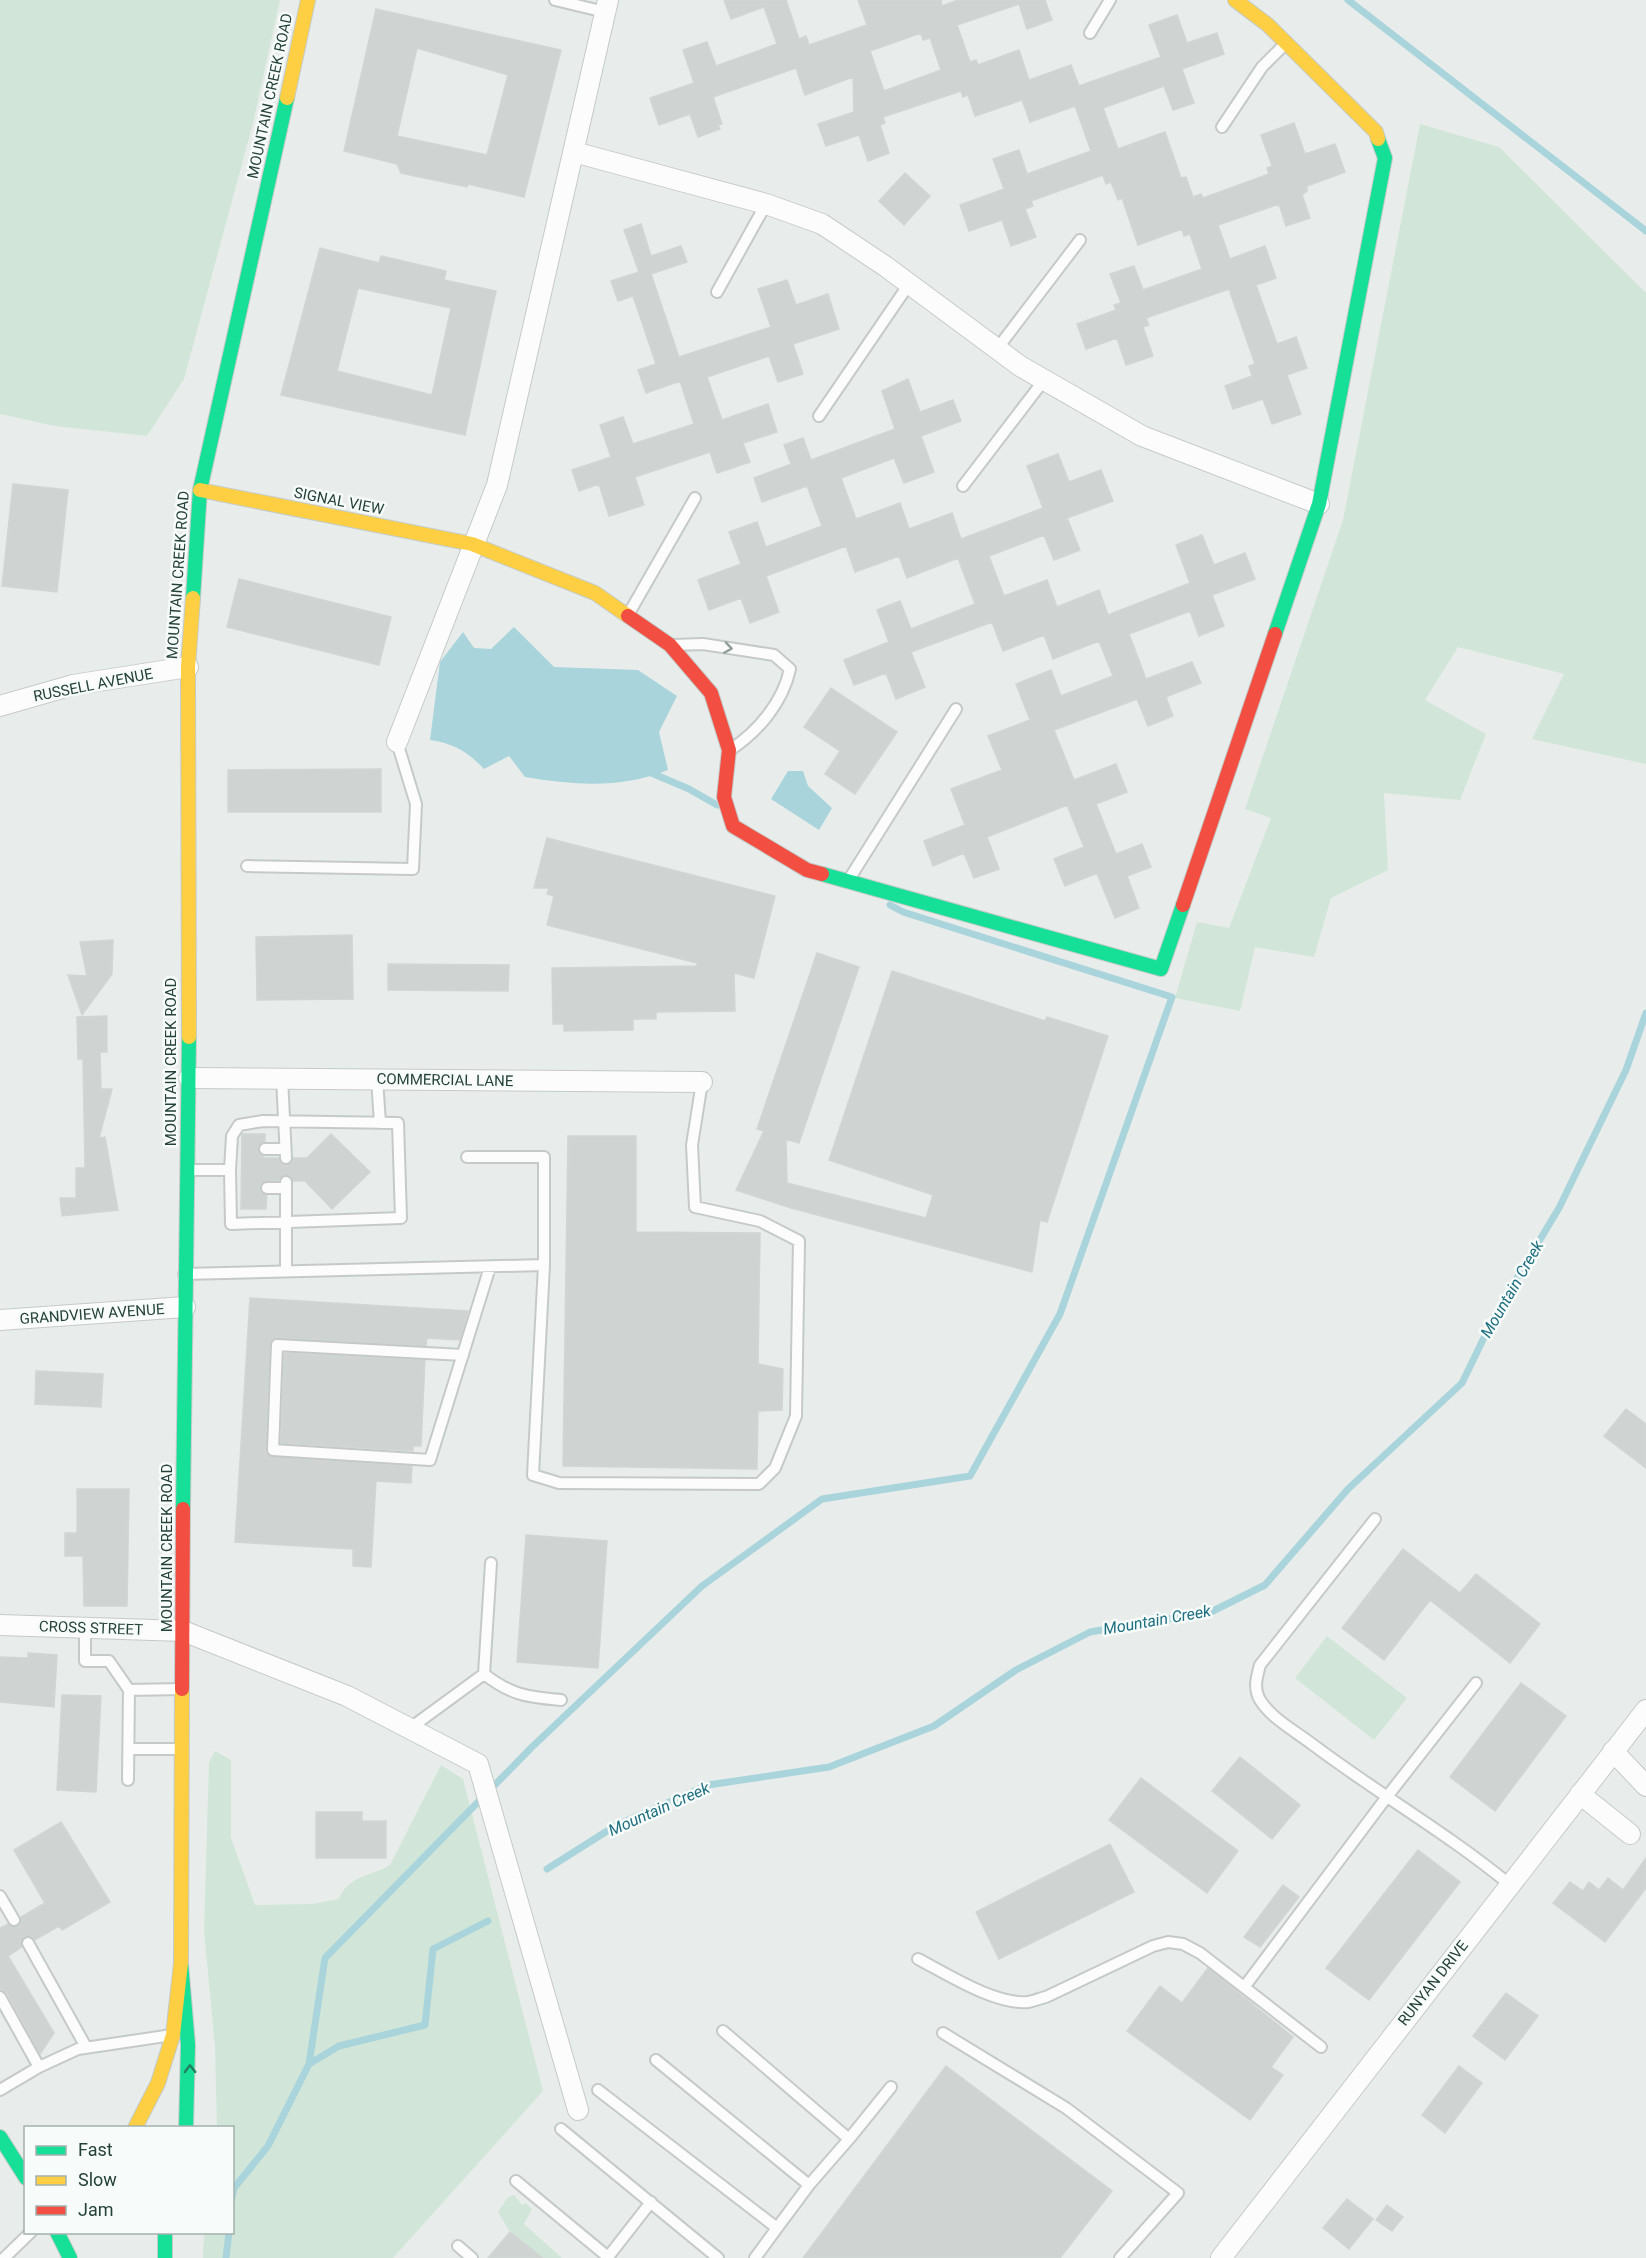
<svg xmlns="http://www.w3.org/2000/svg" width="1646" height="2258" viewBox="0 0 1646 2258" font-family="Roboto,sans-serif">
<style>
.green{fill:#d1e6d8}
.water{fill:#a9d4db}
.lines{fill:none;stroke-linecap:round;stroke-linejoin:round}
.stream{stroke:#a9d4db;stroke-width:7}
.building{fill:#cfd4d2;stroke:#d1d6d4;stroke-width:1.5;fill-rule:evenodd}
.lane-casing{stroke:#c5cac8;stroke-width:14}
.street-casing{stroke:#c5cac8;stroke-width:22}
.fast-casing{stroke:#c3cbc8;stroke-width:16}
.slow-casing{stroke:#c3cbc8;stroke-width:16}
.jam-casing{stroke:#c3cbc8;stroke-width:16}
.lane{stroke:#fcfcfc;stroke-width:10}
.street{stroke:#fcfcfc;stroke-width:20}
.fast{stroke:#16e098;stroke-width:14}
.slow{stroke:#ffcf43;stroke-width:14}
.jam{stroke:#f24e42;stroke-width:14}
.oneway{stroke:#909f9b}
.oneway2{stroke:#1e8160}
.labels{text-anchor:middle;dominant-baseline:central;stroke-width:5;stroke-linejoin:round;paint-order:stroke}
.street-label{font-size:15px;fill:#24423a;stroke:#f7fbf9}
.water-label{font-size:16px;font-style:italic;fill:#1c6f80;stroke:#f7fbf9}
</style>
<rect width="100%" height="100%" fill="#e8edeb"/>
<!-- green -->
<path class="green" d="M0 0H280L253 123 184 379 147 436 55 426 0 414Z
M1420 124 1499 147 1646 293V764L1532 739 1564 674 1458 647 1425 700 1486 734 1460 800 1384 793 1388 870 1331 898 1314 957 1255 947 1240 1011 1175 998 1197 922 1229 928 1271 818 1245 809 1343 520Z
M1327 1636 1407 1698 1374 1740 1295 1678Z
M215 1751 231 1760V1838L255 1905 312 1904 339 1899C348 1875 371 1877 390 1865L441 1765 463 1779 543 2091 393 2258H203L204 2233 232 2232V2128L217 2127 215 2047 204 1931 209 1762Z
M514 2195 522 2205 526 2203 532 2209 524 2224 562 2258H543L510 2232 498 2212 508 2197Z"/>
<!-- water -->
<path class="water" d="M514 627 554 667 638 670 677 696 659 732 668 770C621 789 574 785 525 777L509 756 484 769C468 752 453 743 430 740L440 662 463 632 474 648 491 649Z
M788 771H803L808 786 832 808 819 830 771 799Z"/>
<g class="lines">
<!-- stream -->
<path class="stream" d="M1348 0 1646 231
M649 772 689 789 717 805
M547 1869 615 1826 708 1785 829 1767 934 1726 1016 1670 1090 1632 1211 1612 1265 1585 1348 1489 1462 1383 1496 1313 1559 1208 1626 1070 1646 1013
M309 2064 339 2046 425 2025 433 1949 488 1921
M232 2198 234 2188 268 2146 309 2064 325 1958 532 1747 702 1586 822 1499 970 1476 1060 1314 1172 997 903 912 890 905
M226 2258 229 2232"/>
</g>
<!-- building -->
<path class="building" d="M724 0H786L799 39 806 36 809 45 867 25 858 0H941L942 6 958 0H1045L1052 20 1027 29 1019 4 957 25 970 62 976 60 978 65 1019 50 1029 80 1071 65 1079 86 1161 57 1149 25 1177 15 1187 43 1217 33 1224 54 1182 69 1194 103 1173 110 1164 86 1103 108 1118 149 1165 132 1181 178 1186 177 1193 197 1201 194 1203 198 1269 174 1267 168 1272 166 1261 135 1294 123 1305 154 1335 144 1345 172 1307 186V191L1302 195 1310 218 1286 226 1279 204 1218 225 1230 259 1265 246 1276 278 1256 285 1277 344 1296 337 1307 368 1287 375 1301 414 1272 424 1263 399 1233 409 1225 386 1252 376 1249 366 1255 364 1229 289 1146 318 1149 325 1143 327 1153 356 1126 365 1117 338 1086 349 1077 324 1116 310 1114 305 1121 303 1110 274 1134 266 1143 290 1202 269 1190 234 1184 236 1182 229 1138 245 1122 198 1118 200 1111 182 1106 184 1103 175 1031 201 1033 206 1025 209 1036 237 1011 246 1002 220 969 231 960 205 1004 189 993 159 1019 150 1027 174 1091 151 1075 106 1030 122 1022 100 975 116 968 95 963 97 961 91 883 117 885 123 880 125 889 153 868 161 859 135 826 146 818 124 854 112 853 77 805 95 796 68 713 97 722 124 718 125 720 129 698 137 690 114 659 125 650 98 694 83 683 50 707 42 716 66 777 44 764 7 731 19ZM921 33 923 40 930 38 941 70 884 91 870 51Z
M376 9 561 50 524 197 468 184 467 187 401 173 397 164 344 151ZM417 48 508 75 487 155 397 136Z
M905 173 930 196 904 225 879 201Z
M641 224 651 256 681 246 687 262 651 274 679 357 771 327 758 289 787 280 796 305 828 294 839 329 793 344 803 374 778 382 769 356 707 377 722 420 768 404 777 432 743 443 750 462 717 473 710 452 635 477 644 505 609 516 599 484 579 491 572 470 611 457 600 425 623 417 633 444 694 424 680 381 646 393 638 370 656 364 633 296 618 301 611 281 639 272 624 230Z
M320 248 379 263 381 256 446 271 444 280 496 291 465 435 281 395ZM358 288 451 308 432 395 337 371Z
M908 379 920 412 953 400 961 421 921 436 934 472 904 483 894 458 841 478 856 519 900 503 909 529 952 513 961 539 1043 508 1027 466 1058 454 1069 482 1101 470 1113 501 1067 518 1080 550 1054 560 1044 535 989 556 1004 596 1047 580 1057 607 1099 590 1108 615 1190 583 1176 545 1202 535 1214 565 1245 553 1255 579 1212 595 1224 626 1199 636 1190 611 1129 634 1146 679 1192 662 1201 683 1166 697 1173 716 1148 726 1137 699 1054 730 1074 780 1116 764 1127 792 1096 804 1116 854 1142 844 1151 867 1127 876 1139 908 1115 918 1097 873 1065 886 1054 859 1084 847 1067 805 987 837 999 869 974 878 964 853 933 866 924 841 965 825 951 789 1002 770 988 736 1030 720 1016 684 1051 670 1061 696 1113 676 1099 641 1053 659 1044 635 1003 651 992 622 911 652 925 687 896 699 886 673 854 685 844 660 889 642 877 610 900 601 911 629 975 604 958 558 907 578 899 556 855 572 846 546 766 576 779 612 750 623 741 598 709 610 698 580 741 564 729 532 757 522 766 547 822 526 807 486 762 502 754 478 791 464 784 445 803 438 811 460 895 429 882 391Z
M13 484 68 490 57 592 2 586Z
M239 579 391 617 379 665 227 627Z
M831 688 897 732 855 794 825 774 840 751 804 727Z
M381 769V812H228V770Z
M547 838 775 896 754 978 734 973 735 1011 656 1012V1019H633V1030L564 1031V1024H553L552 968 697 966V963L547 925 554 896 547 894 549 888H534Z
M352 935 353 999 257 1000 256 937Z
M113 940 112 974 82 1015 68 975 87 976 80 942Z
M817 953 859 967 799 1143 786 1139 787 1183 926 1218 933 1195 829 1160 892 971 1045 1021 1047 1017 1108 1036 1047 1222 1040 1220 1032 1272 791 1208 736 1190 764 1131 757 1129Z
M388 964 509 965 508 991 388 990Z
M107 1016V1052H100L101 1089H112L99 1138 105 1137 118 1210 62 1216 60 1198H76V1168H85L83 1059H78L77 1017Z
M242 1134H265V1142L258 1146 259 1153 265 1158H279L286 1165 291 1164 293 1158H307L331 1134 370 1172 332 1209 305 1181H293L290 1176 285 1175 279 1180 266 1181 260 1185 261 1192 267 1195 266 1209H241Z
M568 1136H636V1232L760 1233 758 1364 783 1369 782 1410 758 1411 757 1469 563 1466Z
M250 1298 468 1311 460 1340 427 1338 426 1346 277 1338 270 1342 266 1450 268 1456 412 1466 411 1483 376 1481 371 1567 353 1566V1549L235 1542Z
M284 1353 425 1360 421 1446H413V1451L281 1443Z
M36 1371 103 1374 101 1407 35 1404Z
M1626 1409 1646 1424V1468L1604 1436Z
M77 1489H129L127 1606H84L83 1556H65V1533H77Z
M526 1535 607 1541 598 1668 517 1662Z
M1403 1549 1460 1593 1476 1574 1540 1624 1510 1663 1430 1600 1384 1660 1342 1628Z
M28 1653 57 1655 54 1707 0 1702V1657L28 1658Z
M1521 1683 1566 1716 1495 1811 1450 1777Z
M62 1695 101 1696 96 1792 57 1790Z
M1240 1757 1300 1805 1272 1839 1212 1791Z
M1141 1778 1238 1851 1207 1893 1109 1820Z
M316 1812H362V1821H386V1858H316Z
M61 1822 110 1902 62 1930 59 1926 35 1940 25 1936 21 1942 22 1947 8 1956 54 2033 40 2054 7 1993 0 1988V1928L8 1924 17 1927 21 1923V1917L45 1903 14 1850Z
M1110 1844 1134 1892 999 1959 976 1912Z
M1418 1850 1460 1882 1369 2000 1326 1968Z
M1646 1858V1888L1605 1942 1553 1903 1570 1882 1583 1891 1589 1882 1599 1890 1608 1878 1623 1890Z
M1283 1885 1299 1897 1260 1947 1244 1937Z
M1208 1968 1293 2037 1271 2067 1283 2075 1250 2120 1127 2031 1160 1986 1182 2003Z
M1506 1993 1538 2016 1505 2060 1473 2036Z
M946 2066 1112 2191 1060 2258H803Z
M1459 2066 1482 2083 1445 2133 1422 2115Z
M1347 2199 1373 2219 1349 2249 1323 2228Z
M1387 2205 1403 2217 1392 2231 1376 2220Z
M510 2232 543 2258H488Z"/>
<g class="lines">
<defs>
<path id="lane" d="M555 0 605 12
M1090 33 1110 0
M1222 127 1262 67 1286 43
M717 292 766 204
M997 349 1080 240
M819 416 909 284
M963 486 1044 380
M628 615 695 498
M673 645 703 644 774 655 790 669C783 702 758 732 730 750
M247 866 413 869 416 804 397 742
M848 881 956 709
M282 1078 286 1158
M377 1079 380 1123
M265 1149H285
M187 1170H230L231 1224 401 1218 398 1123 263 1121 239 1125 232 1136 230 1170
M267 1188H286
M544 1265 533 1475 559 1483 759 1484 775 1468 796 1416 799 1241 760 1221 695 1207 692 1145 702 1082
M286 1271V1182
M184 1274 544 1265V1157H467
M463 1355 277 1345 273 1450 430 1460 490 1267
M1375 1519 1260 1665C1257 1676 1253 1688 1260 1700 1271 1718 1295 1731 1312 1744 1377 1793 1447 1833 1509 1884
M85 1628V1661H109L129 1690 128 1780
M484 1674 491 1563
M129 1690 182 1689
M409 1729 484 1674C511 1695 527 1697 561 1700
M129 1749H182
M0 1896 14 1920
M28 1943 86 2047
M918 1959C947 1974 995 2005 1028 2002 1034 2001 1041 1998 1046 1997L1153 1946 1168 1942 1183 1944 1200 1953 1321 2047
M1245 1986 1386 1798 1476 1683
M0 1997 39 2067 0 2090
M723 2031 849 2139 809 2185
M943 2033 1066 2108 1178 2193 1120 2258
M656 2060 809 2185 777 2228
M39 2067 78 2049 172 2035
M598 2090 777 2228 755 2258
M561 2129 718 2258
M849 2139 891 2087
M516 2181 608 2257 651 2202
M458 2246 472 2258
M4 2258 31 2232"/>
<path id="street" d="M574 152 766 204 822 224 885 266 1020 366 1142 436 1319 504
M0 706 73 685 188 667
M397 742 497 485 608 0
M189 1078 702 1082
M0 1320 185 1307
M0 1625 183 1631 347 1696 478 1764 578 2110
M1613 1751 1646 1786
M1580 1794 1630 1834
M1221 2258 1646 1710"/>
<path id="fast" d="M193 598 200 490 287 98
M1275 634 1319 504 1385 158 1378 139
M822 874 1161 969 1183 905
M183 1509 189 1037
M181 1963 188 2045 186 2128
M0 2137 26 2178
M57 2232 70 2258
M165 2232V2258"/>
<path id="slow" d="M1235 0 1268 25 1376 132 1378 139
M287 98 308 0
M200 490 472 544 595 593 628 616
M189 1037 188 667 193 598
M135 2128 158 2083 173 2035 181 1963 182 1689"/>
<path id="jam" d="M628 616 670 645 711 693 729 750 724 797 733 826 807 870 822 874
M1183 905 1275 634
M182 1689 183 1509"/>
</defs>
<!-- lane casing -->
<use href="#lane" class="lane-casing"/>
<!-- street casing -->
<use href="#street" class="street-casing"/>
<!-- fast casing -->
<use href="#fast" class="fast-casing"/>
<!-- slow casing -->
<use href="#slow" class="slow-casing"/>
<!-- jam casing -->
<use href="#jam" class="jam-casing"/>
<!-- lane -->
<use href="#lane" class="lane"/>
<!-- street -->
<use href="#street" class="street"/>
<!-- fast -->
<use href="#fast" class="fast"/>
<!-- slow -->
<use href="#slow" class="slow"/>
<!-- jam -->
<use href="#jam" class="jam"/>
</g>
<!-- one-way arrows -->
<defs><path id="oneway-chevron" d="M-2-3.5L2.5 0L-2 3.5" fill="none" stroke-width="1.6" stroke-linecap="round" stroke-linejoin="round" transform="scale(1.5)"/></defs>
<use class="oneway" href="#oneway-chevron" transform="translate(728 648) rotate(9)"/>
<use class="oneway2" href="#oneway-chevron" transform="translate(190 2069) rotate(-91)"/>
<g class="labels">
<!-- street labels -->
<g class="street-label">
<text transform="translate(270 96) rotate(-78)">MOUNTAIN CREEK ROAD</text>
<text transform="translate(339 501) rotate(11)">SIGNAL VIEW</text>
<text transform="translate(178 575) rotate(-86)">MOUNTAIN CREEK ROAD</text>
<text transform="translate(93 685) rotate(-11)">RUSSELL AVENUE</text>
<text transform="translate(171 1062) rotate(-90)">MOUNTAIN CREEK ROAD</text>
<text transform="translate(445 1080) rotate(1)">COMMERCIAL LANE</text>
<text transform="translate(92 1314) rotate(-4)">GRANDVIEW AVENUE</text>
<text transform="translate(167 1548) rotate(-90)">MOUNTAIN CREEK ROAD</text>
<text transform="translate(91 1628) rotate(2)">CROSS STREET</text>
<text transform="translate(1433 1983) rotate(-52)">RUNYAN DRIVE</text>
</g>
<!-- water labels -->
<g class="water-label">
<text transform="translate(1512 1289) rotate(-60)">Mountain Creek</text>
<text transform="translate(1157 1620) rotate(-10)">Mountain Creek</text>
<text transform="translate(659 1809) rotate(-24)">Mountain Creek</text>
</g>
</g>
<!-- legend -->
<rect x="24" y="2126" width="210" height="108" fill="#f7fbf9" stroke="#a3b1ad" stroke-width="1.5"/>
<rect x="36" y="2146" width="30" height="9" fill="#16e098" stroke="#a3b1ad" stroke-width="1.5"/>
<text x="78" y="2156" font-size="18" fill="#24423a">Fast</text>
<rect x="36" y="2176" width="30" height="9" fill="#ffcf43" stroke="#a3b1ad" stroke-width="1.5"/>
<text x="78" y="2186" font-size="18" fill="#24423a">Slow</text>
<rect x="36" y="2206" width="30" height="9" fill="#f24e42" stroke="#a3b1ad" stroke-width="1.5"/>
<text x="78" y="2216" font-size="18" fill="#24423a">Jam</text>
</svg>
